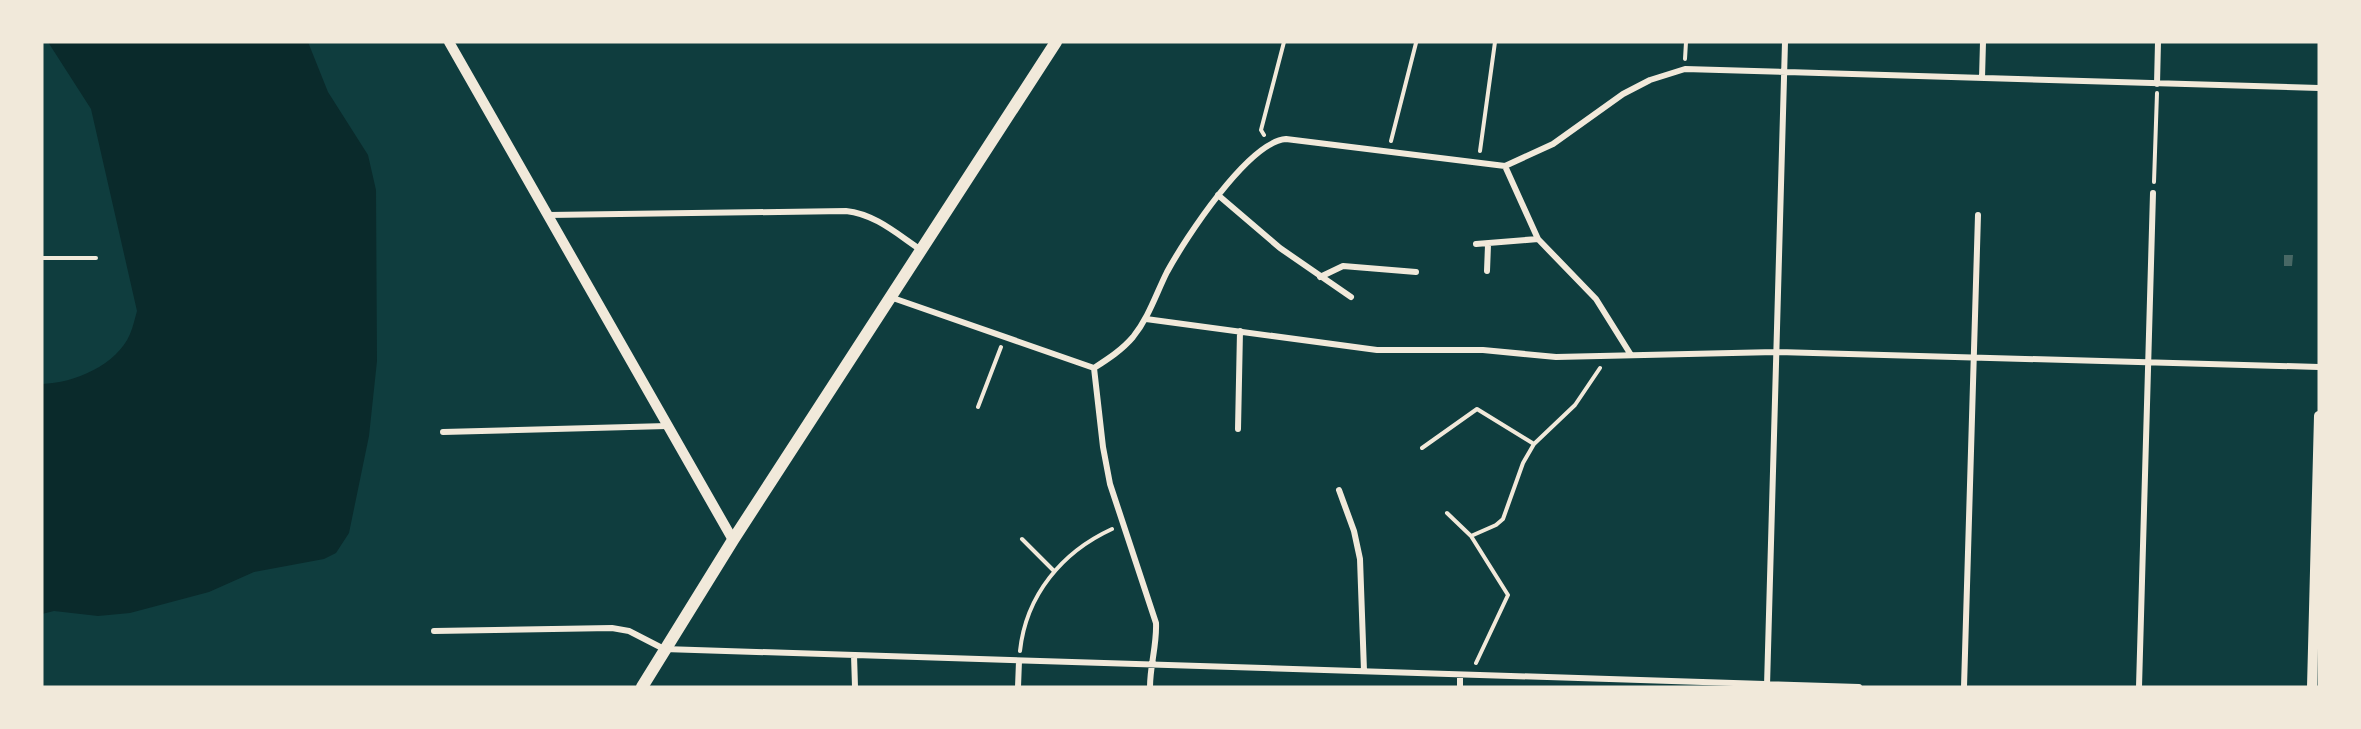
<svg xmlns="http://www.w3.org/2000/svg" width="2361" height="729" viewBox="0 0 2361 729" font-family="'DM Sans',sans-serif">
<style>
.water{fill:#0a2a2b}
.building{fill:#486865}
.lines{fill:none;stroke-linecap:round;stroke-linejoin:round}
.path{stroke:#f1e9da;stroke-width:4}
.minor{stroke:#f1e9da;stroke-width:6}
.tertiary{stroke:#f1e9da;stroke-width:10}
.secondary{stroke:#f1e9da;stroke-width:12}
</style>
<rect width="100%" height="100%" fill="#0f3d3e"/>
<!-- water -->
<path class="water" d="M48 42H308L328 92 368 155 376 190 377 361 369 436 349 533 336 553 324 559 254 572 209 592 130 613 98 616 54 611 42 614V384C74 383 117 365 130 334 133 327 135 318 137 311L91 109Z"/>
<!-- building -->
<path class="building" d="M2284 255H2293L2292 266H2284Z"/>
<g class="lines">
<!-- path -->
<path class="path" d="M1685 59 1686 42
M1264 135 1261 130 1284 42
M1391 141 1416 43
M1480 151 1495 42
M2154 182 2157 93
M42 258H96
M978 407 1001 347
M1422 448 1477 409 1534 444
M1447 513 1471 536
M1022 539 1054 571
M1020 651C1026 595 1062 552 1112 529
M1476 663 1508 595 1471 536 1496 525 1503 519 1523 463 1534 444 1575 405 1600 368"/>
<!-- minor -->
<path class="minor" d="M1982 78 1983 42
M2157 84 2158 42
M1505 166 1538 239 1596 299 1631 355
M1218 195 1280 248 1351 297
M548 215 846 211C875 214 897 234 921 250
M1476 244 1538 239
M1487 271 1488 245
M1320 277 1343 266 1416 272
M890 297 1094 368
M1146 319 1377 350H1483L1556 357 1776 352 2319 367
M1238 429 1240 331
M443 432 667 426
M1339 490 1354 531 1360 559 1364 671
M434 631 612 628 629 631 664 649 1859 687
M854 655 855 687
M1767 686 1785 42
M1018 687 1019 661
M1150 687C1150 665 1157 645 1156 623L1110 484 1103 447 1094 368C1108 359 1122 350 1133 337 1149 317 1156 294 1167 272 1185 239 1248 142 1286 139L1505 166 1553 144 1623 94 1650 80 1685 69 2319 88
M1460 687V675
M1964 687 1978 215
M2139 687 2153 193"/>
<!-- tertiary -->
<path class="tertiary" d="M449 42 733 540
M2312 687 2319 416"/>
<!-- secondary -->
<path class="secondary" d="M642 687 733 540 1056 42"/>
</g>
<!-- border -->
<rect width="2361" height="729" fill="none" stroke="#f1e9da" stroke-width="87"/>
</svg>
